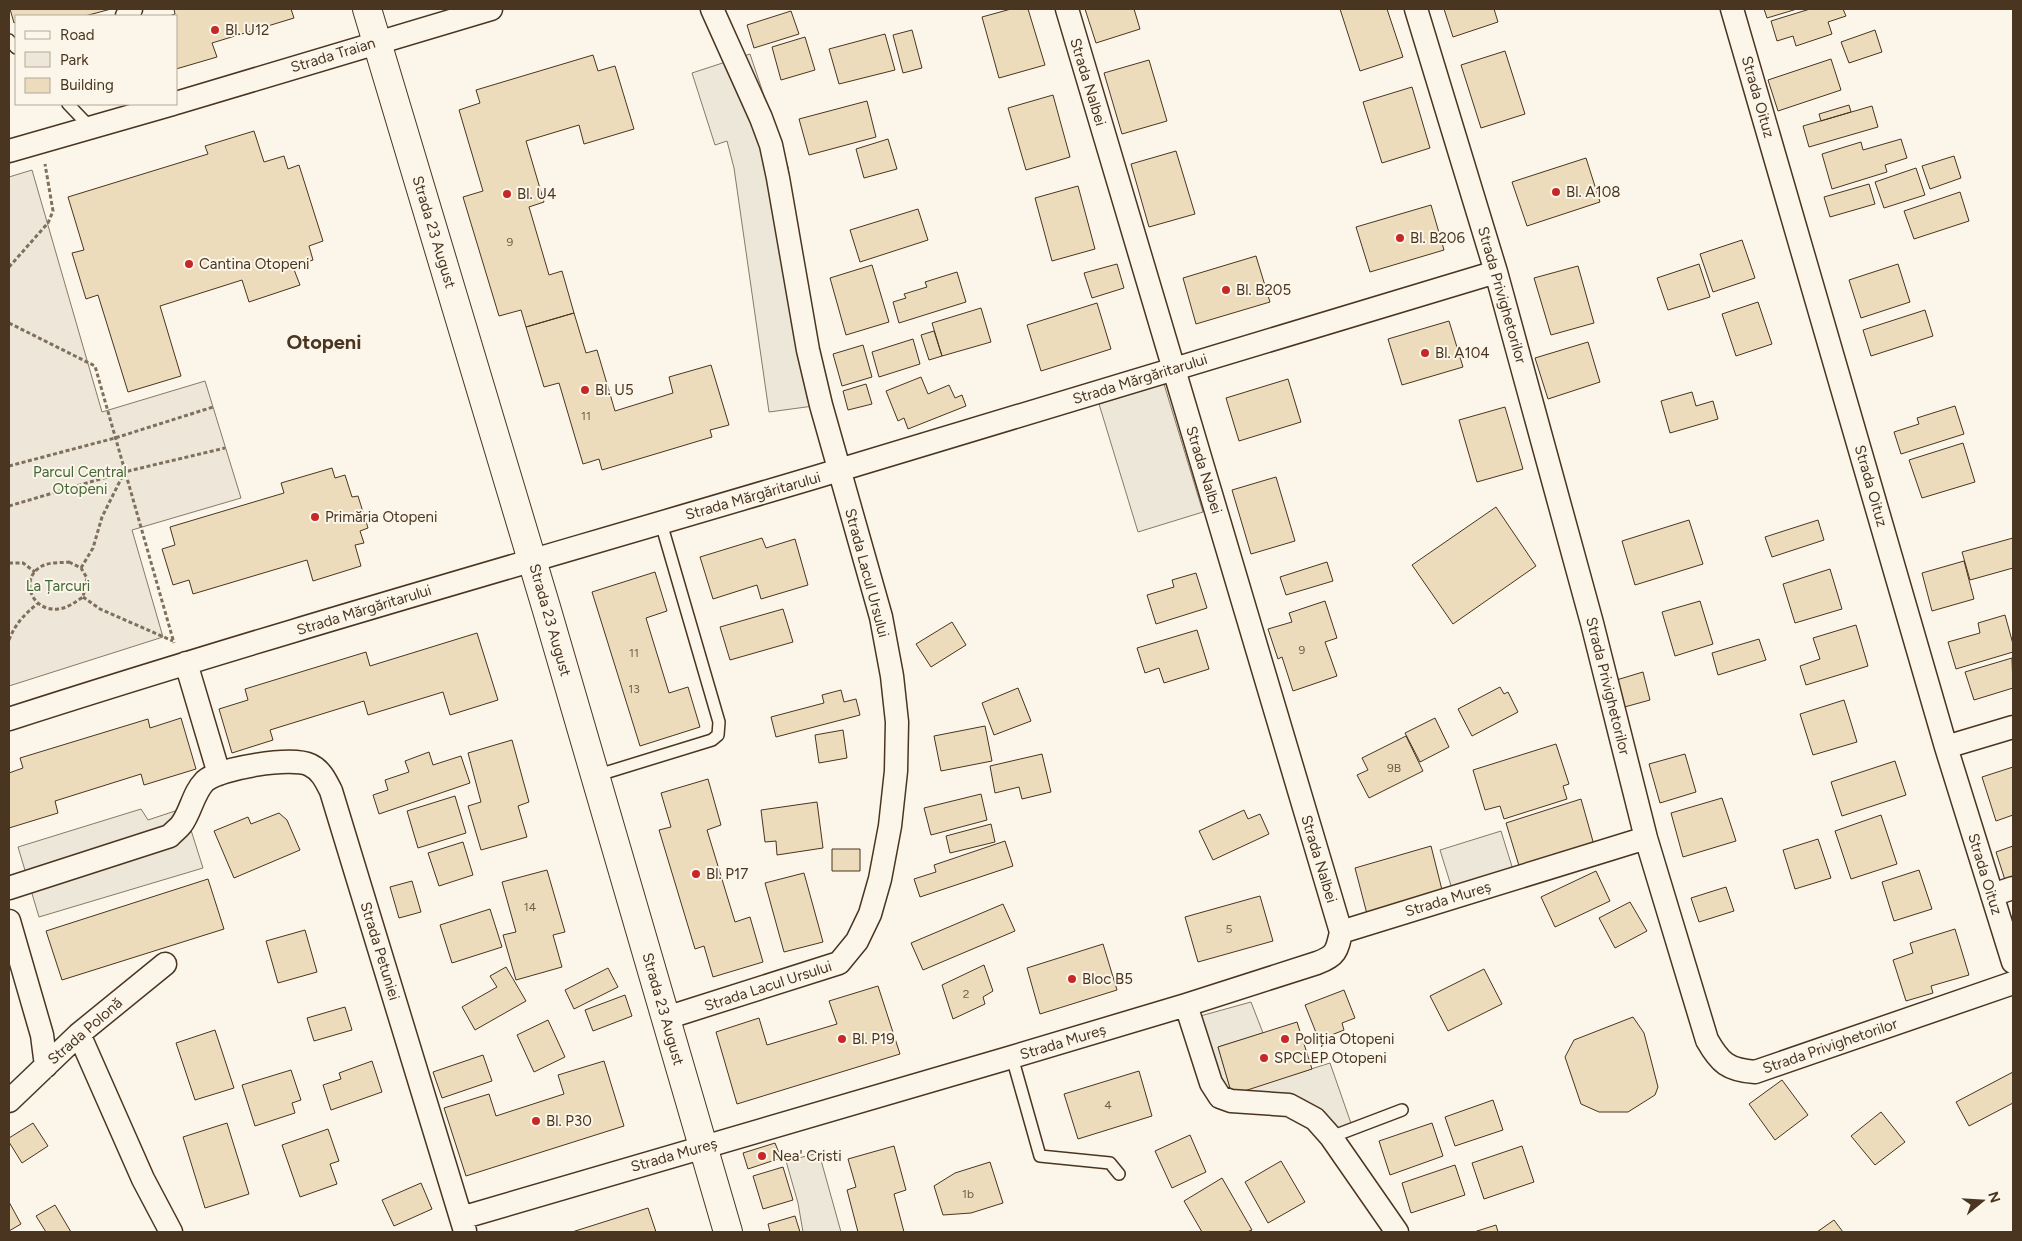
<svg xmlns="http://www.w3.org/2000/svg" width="2022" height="1241" viewBox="0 0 2022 1241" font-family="Figtree,sans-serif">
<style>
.green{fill:#ede6d9;stroke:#887966}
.parking{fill:#ede7d9;stroke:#887966}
.building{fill:#ecdcbc;stroke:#4a3520}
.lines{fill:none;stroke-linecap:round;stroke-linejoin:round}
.lane-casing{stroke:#4a3520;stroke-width:14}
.street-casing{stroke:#4a3520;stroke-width:25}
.secondary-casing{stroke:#4a3520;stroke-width:30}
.path{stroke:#7f6f5c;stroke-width:3;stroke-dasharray:4 2.5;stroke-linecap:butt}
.lane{stroke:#fbf6e9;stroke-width:11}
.street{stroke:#fbf6e9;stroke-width:22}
.secondary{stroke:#fbf6e9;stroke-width:28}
.poi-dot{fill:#c62828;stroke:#fbf6e9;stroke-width:2}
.labels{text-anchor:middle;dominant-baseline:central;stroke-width:4;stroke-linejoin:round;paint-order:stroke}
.number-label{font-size:12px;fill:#725f47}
.poi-label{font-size:15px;fill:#4a3520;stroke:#fbf6e9;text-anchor:start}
.street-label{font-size:15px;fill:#4a3520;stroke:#fbf6e9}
.park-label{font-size:15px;fill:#436837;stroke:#fbf6e9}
.district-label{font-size:20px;font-weight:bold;fill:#4a3520;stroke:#fbf6e9}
</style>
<rect width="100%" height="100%" fill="#fbf6e9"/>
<!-- green -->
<path class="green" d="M32 170 102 412 205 381 241 498 132 530 163 637 9 686V177Z"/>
<!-- parking -->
<path class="parking" d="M750 54 788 167 821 405 769 412 734 168 727 141 715 145 692 73Z
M1164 384 1203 512 1138 532 1099 404Z
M184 808 203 868 39 917 18 847 141 809 148 820Z
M1501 831 1514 873 1453 892 1440 850Z
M1251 1002 1263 1033 1218 1047 1232 1094 1330 1063 1353 1129 1331 1137 1289 1105 1231 1101 1193 1018Z
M819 1153 841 1232H803L798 1203 786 1161Z"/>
<!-- building -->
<path class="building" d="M10 9H111L85 16H16V22L14 23Z
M174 9H291L294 18 212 43 217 57 176 69V16H169L175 14Z
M1011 9H1028L1045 65 999 78 982 17Z
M1085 9H1134L1140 29 1096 43Z
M1340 9H1387L1403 57 1360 71Z
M1444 9H1494L1498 22 1453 37Z
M1764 9H1797L1767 18Z
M1810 9H1843L1846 16 1828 22 1832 34 1796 46 1793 36 1777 41 1771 21Z
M791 11 799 34 754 48 747 25Z
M912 30 922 68 903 73 893 35Z
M1875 30 1882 52 1849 63 1841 42Z
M885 34 895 70 839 84 829 49Z
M805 37 815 70 781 80 772 47Z
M1505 51 1525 114 1481 128 1461 65Z
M593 55 598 71 615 66 634 129 584 144 579 125 526 141 544 202 529 207 549 275 562 271 574 313 526 327 521 310 499 316 463 197 483 191 459 110 480 103 476 90Z
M1831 59 1841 90 1778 111 1768 80Z
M1149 60 1167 121 1122 134 1104 73Z
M1412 87 1430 148 1382 163 1363 102Z
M1053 95 1070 157 1026 170 1008 108Z
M867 101 876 137 809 155 799 119Z
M1849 105 1851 112 1821 121 1819 114Z
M1872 106 1878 127 1809 147 1803 126Z
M254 131 264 162 284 156 288 169 299 165 323 241 309 246 313 260 293 267 300 285 249 302 242 280 160 306 181 376 128 392 98 295 86 299 72 253 84 250 68 197 208 154 205 146Z
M888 139 897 169 864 178 856 149Z
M1901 139 1907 158 1885 165 1887 172 1832 189 1822 154 1861 142 1863 150Z
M1176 151 1195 214 1149 227 1131 164Z
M1954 156 1961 178 1930 189 1922 166Z
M1586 158 1600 202 1527 226 1512 182Z
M1916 168 1925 195 1884 208 1875 182Z
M1869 184 1875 204 1830 217 1824 197Z
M1078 186 1095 249 1052 261 1035 198Z
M1960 192 1969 221 1914 239 1904 211Z
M1431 205 1444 250 1370 272 1356 227Z
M918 209 928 240 860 262 850 230Z
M1742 240 1755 278 1713 292 1700 254Z
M1256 256 1270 302 1196 324 1183 278Z
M1117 264 1124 288 1092 298 1084 273Z
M1699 264 1710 297 1668 310 1657 278Z
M1898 264 1910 302 1861 318 1849 280Z
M872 265 889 322 846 335 830 278Z
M1578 266 1594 323 1551 335 1534 278Z
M957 272 966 302 899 323 893 302 906 298 904 294 927 287 925 282Z
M1758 302 1772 344 1736 356 1722 314Z
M1097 303 1111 349 1041 371 1027 325Z
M981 308 991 342 942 356 932 323Z
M1925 310 1933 336 1871 356 1863 330Z
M574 313 586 353 597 350 615 411 673 393 669 377 711 365 729 425 710 430 712 437 602 470 599 459 583 464 559 383 544 387 526 327Z
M1449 321 1463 367 1402 385 1388 339Z
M934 331 942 356 929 360 921 335Z
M913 339 920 364 879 377 872 352Z
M1588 342 1600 382 1548 399 1535 358Z
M863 345 872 377 842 386 833 354Z
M921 377 928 394 949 385 955 398 962 395 966 406 908 429 904 418 898 421 886 391Z
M1288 379 1301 422 1239 441 1226 398Z
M866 384 872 404 848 410 843 391Z
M1692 392 1696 406 1713 401 1718 419 1670 433 1661 401Z
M1955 406 1964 434 1901 454 1894 432 1919 424 1917 418Z
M1505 407 1523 469 1477 482 1459 420Z
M1963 443 1975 482 1922 498 1909 460Z
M332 468 335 478 345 475 352 497 358 496 368 528 360 531 364 543 355 545 361 566 313 581 307 560 193 594 189 580 173 585 162 549 175 545 170 527 284 493 281 483Z
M1276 477 1295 541 1251 554 1232 490Z
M1496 507 1536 566 1453 624 1412 565Z
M1689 520 1703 564 1635 585 1622 541Z
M1818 520 1824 540 1772 557 1765 537Z
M762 538 766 548 795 539 808 585 761 599 757 585 713 599 700 557Z
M2013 538V568L1970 580 1962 552Z
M1964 561 1974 599 1932 611 1922 573Z
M1327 562 1333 581 1286 595 1280 577Z
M1830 569 1842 609 1795 623 1783 584Z
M655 572 667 611 646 618 669 693 688 687 700 727 640 746 592 592Z
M1196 573 1207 608 1156 624 1147 595 1174 587 1172 580Z
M1325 601 1337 638 1325 642 1337 676 1293 691 1282 657 1278 659 1268 629 1292 622 1289 613Z
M1700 601 1713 644 1675 656 1662 612Z
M783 609 793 642 730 660 720 627Z
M2005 615 2013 644V652L1956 669 1948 642 1980 633 1978 623Z
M952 622 966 645 931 667 916 644Z
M1856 625 1868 666 1806 685 1800 666 1820 659 1813 638Z
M1197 630 1209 669 1164 683 1159 668 1145 673 1137 648Z
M477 633 498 700 450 715 443 692 368 715 364 701 270 730 273 740 232 753 219 709 248 700 245 689 366 652 370 666Z
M1759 639 1766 660 1718 675 1712 653Z
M2012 658 2013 688 1974 700 1965 672Z
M1643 672 1650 700 1621 708 1613 681Z
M1500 687 1504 694 1508 692 1518 712 1472 736 1458 709Z
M1018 688 1031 721 994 735 982 703Z
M841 690 844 702 856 699 860 715 776 737 771 717 824 703 822 695Z
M1844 700 1857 742 1813 755 1800 714Z
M181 718 196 769 144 785 141 774 55 801 58 813 9 828V773L23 768 20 758 148 719 150 728Z
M1435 718 1449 747 1420 762 1405 733Z
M985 726 992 761 941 771 934 736Z
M843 730 847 758 819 763 815 735Z
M1406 736 1423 771 1369 798 1357 775 1368 770 1362 758Z
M512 740 529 802 518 806 527 837 481 850 468 806 481 802 468 753Z
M1556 744 1569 784 1563 786 1567 799 1504 819 1500 806 1485 810 1473 770Z
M429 752 433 765 461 756 470 783 379 814 373 795 388 790 385 780 409 772 405 761Z
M1042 754 1051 792 1022 799 1019 787 995 793 990 766Z
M1685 754 1696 792 1660 803 1649 764Z
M1895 761 1906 795 1842 816 1831 782Z
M2013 767V815L1996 821 1982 777Z
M708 779 721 825 707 830 735 922 750 917 763 962 713 977 704 946 695 949 659 830 671 827 661 793Z
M981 794 987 820 931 835 924 808Z
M455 796 466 833 418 848 407 811Z
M1722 798 1736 841 1683 857 1671 813Z
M1581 799 1594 845 1520 869 1506 823Z
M817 802 823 848 777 855 776 841 765 842 761 810Z
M1244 810 1248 819 1260 814 1269 834 1213 860 1199 831Z
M279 813 287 820 300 850 234 878 214 831 248 817 251 824Z
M1881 815 1897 864 1851 879 1835 831Z
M991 824 995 842 950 853 946 836Z
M1818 839 1831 878 1795 889 1783 850Z
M1005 841 1013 866 920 897 914 879 936 872 934 865Z
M463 842 473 875 439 886 428 853Z
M1431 846 1442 890 1367 914 1355 868Z
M2013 846V877L2005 880 1996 852Z
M832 849H860V871H832Z
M547 870 565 932 553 935 562 967 516 980 503 935 516 932 502 882Z
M1919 870 1932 909 1894 921 1882 882Z
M1596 871 1610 901 1555 927 1541 897Z
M804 873 823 942 784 952 765 883Z
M208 879 224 929 62 980 46 931Z
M412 881 421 912 399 918 390 887Z
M1726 887 1734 911 1699 922 1691 898Z
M1260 896 1273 941 1198 962 1185 917Z
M1630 902 1647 931 1615 948 1599 918Z
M1003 904 1015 931 923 970 911 943Z
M490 909 502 947 452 963 440 925Z
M1955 929 1969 975 1931 986 1933 993 1906 1001 1893 960 1913 953 1910 943Z
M305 930 317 972 278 983 266 941Z
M1103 944 1117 990 1040 1014 1027 968Z
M984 965 993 991 983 997 985 1004 953 1019 942 985Z
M506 967 526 1001 475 1030 462 1007 497 987 490 976Z
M608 968 618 987 574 1009 565 990Z
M1484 969 1502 1004 1448 1031 1430 996Z
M878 986 900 1054 737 1104 716 1032 759 1018 767 1045 837 1024 829 1001Z
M1344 990 1355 1018 1342 1023 1344 1030 1319 1040 1305 1005Z
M625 995 632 1016 593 1031 585 1010Z
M345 1007 352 1030 314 1041 307 1018Z
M1633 1017 1644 1033 1658 1087 1655 1095 1628 1112H1599L1581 1104 1565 1057 1574 1040Z
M548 1020 565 1057 534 1072 517 1035Z
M1297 1022 1312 1069 1232 1095 1218 1047Z
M215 1030 234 1088 195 1100 176 1043Z
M483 1055 492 1081 442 1098 433 1072Z
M372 1061 382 1092 331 1110 323 1085 341 1079 339 1073Z
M604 1061 624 1126 466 1176 444 1108 489 1094 496 1116 564 1094 558 1075Z
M291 1070 301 1100 292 1103 295 1113 255 1126 242 1085Z
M1139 1071 1152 1116 1078 1139 1064 1094Z
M2013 1072V1103L1969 1126 1956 1102Z
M1782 1080 1808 1115 1775 1140 1749 1104Z
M1493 1100 1503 1130 1455 1146 1445 1117Z
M1881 1112 1905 1142 1875 1165 1851 1136Z
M33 1123 48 1146 22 1163 9 1142V1138Z
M227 1123 249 1194 205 1208 183 1137Z
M1432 1123 1443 1156 1390 1175 1379 1141Z
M328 1129 339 1161 330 1164 337 1184 300 1197 282 1145Z
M1190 1135 1206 1172 1172 1188 1155 1151Z
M775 1143 781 1158 748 1169 743 1153Z
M894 1146 906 1190 894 1194 904 1232H858L847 1190 856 1187 848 1159Z
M1522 1146 1534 1182 1484 1199 1472 1163Z
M1281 1161 1305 1202 1268 1223 1245 1182Z
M990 1162 1003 1203 971 1213 943 1215 934 1186 955 1173Z
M1455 1165 1465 1195 1411 1213 1402 1183Z
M783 1167 793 1200 763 1209 753 1176Z
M1222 1178 1252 1230 1247 1232H1202L1184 1201Z
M421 1183 432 1209 394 1226 382 1200Z
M9 1202 21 1224 9 1231Z
M55 1205 71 1232H46L36 1216Z
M648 1208 656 1232H572Z
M795 1216 800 1232H770L768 1224Z
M1834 1220 1843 1232H1817Z
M1496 1225 1498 1232H1474Z"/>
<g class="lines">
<defs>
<path id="lane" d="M9 40 16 48
M68 104 91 128
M595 776 712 740 718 735 719 722 661 523
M1012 1057 1040 1156 1110 1163 1119 1174
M1331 1137 1402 1110"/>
<path id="street" d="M1416 9 1496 272 1592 623 1646 838 1707 1040C1720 1063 1728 1070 1755 1072L2013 983
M1732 9 1946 747 2013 962
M127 16 131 9
M176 103 491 9
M9 151 173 104
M186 663 219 774
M9 719C276 633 547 557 816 477 1044 410 1270 340 1496 272
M1946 747 2013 727
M9 888 170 836C173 832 178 829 181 825 191 812 193 793 205 781 220 768 292 756 310 765 321 770 326 781 331 791L465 1231
M1992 895 2013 888
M9 921 42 1035 46 1066
M1341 932 1646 838
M1186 1005 1211 1083 1220 1097 1231 1101 1289 1105 1315 1119 1331 1137 1397 1232
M666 1018 839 963 857 941 870 914 880 879 890 826 896 771 897 722 892 676 881 617 821 405 808 350 778 178 771 145 761 118 712 9
M79 1034 143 1179 171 1232
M9 1101 79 1034 165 964
M461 1218 1012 1057 1186 1005 1317 963C1336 956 1337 951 1341 932L1067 9"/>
<path id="secondary" d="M367 9 546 607 728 1232"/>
</defs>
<!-- lane casing -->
<use href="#lane" class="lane-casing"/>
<!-- street casing -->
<use href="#street" class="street-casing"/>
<!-- secondary casing -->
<use href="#secondary" class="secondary-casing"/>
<!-- path -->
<path class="path" d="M9 267 48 223 53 211 45 164
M9 323 95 366 174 643
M9 466 115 438 213 407
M9 506 124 472 225 448
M69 562 81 568 87 578 83 597C75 602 68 608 58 609 31 612 19 578 42 566 50 562 60 563 69 562Z
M9 563H23L35 572
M81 568 93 548 102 517 124 473
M83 597 100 609 173 641
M9 640C15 624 24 615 37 604"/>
<!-- lane -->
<use href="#lane" class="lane"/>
<!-- street -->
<use href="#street" class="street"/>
<!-- secondary -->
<use href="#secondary" class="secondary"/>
</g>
<!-- markers -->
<g class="poi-dot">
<circle cx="215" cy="30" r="5"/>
<circle cx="1556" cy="192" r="5"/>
<circle cx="507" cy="194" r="5"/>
<circle cx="1400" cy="238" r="5"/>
<circle cx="189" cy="264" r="5"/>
<circle cx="1226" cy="290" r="5"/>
<circle cx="1425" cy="353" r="5"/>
<circle cx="585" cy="390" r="5"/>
<circle cx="315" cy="517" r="5"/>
<circle cx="696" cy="874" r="5"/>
<circle cx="1072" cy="979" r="5"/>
<circle cx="842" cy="1039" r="5"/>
<circle cx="1285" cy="1039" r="5"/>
<circle cx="1264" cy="1058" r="5"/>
<circle cx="536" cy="1121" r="5"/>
<circle cx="762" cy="1156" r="5"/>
</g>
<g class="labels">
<!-- number labels -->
<g class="number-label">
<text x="510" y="242">9</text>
<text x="586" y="416">11</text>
<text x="1302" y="650">9</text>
<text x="634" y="653">11</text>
<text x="634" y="689">13</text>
<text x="1394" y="768">9B</text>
<text x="530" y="907">14</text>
<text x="1229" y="929">5</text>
<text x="966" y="994">2</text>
<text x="1108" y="1105">4</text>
<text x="968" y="1194">1b</text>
</g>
<!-- poi labels -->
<g class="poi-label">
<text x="225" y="30">Bl. U12</text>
<text x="1566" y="192">Bl. A108</text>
<text x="517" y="194">Bl. U4</text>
<text x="1410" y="238">Bl. B206</text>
<text x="199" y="264">Cantina Otopeni</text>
<text x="1236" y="290">Bl. B205</text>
<text x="1435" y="353">Bl. A104</text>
<text x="595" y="390">Bl. U5</text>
<text x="325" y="517">Primăria Otopeni</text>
<text x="706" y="874">Bl. P17</text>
<text x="1082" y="979">Bloc B5</text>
<text x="852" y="1039">Bl. P19</text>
<text x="1295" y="1039">Poliția Otopeni</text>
<text x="1274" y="1058">SPCLEP Otopeni</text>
<text x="546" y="1121">Bl. P30</text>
<text x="772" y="1156">Nea' Cristi</text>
</g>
<!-- street labels -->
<g class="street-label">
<text transform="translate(333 55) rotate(-17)">Strada Traian</text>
<text transform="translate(1088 82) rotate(73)">Strada Nalbei</text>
<text transform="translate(1758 97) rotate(74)">Strada Oituz</text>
<text transform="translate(434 232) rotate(73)">Strada 23 August</text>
<text transform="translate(1502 295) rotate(74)">Strada Privighetorilor</text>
<text transform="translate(1140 379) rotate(-17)">Strada Mărgăritarului</text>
<text transform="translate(1204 470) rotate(73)">Strada Nalbei</text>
<text transform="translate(1871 486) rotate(74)">Strada Oituz</text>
<text transform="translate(753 496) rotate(-16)">Strada Mărgăritarului</text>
<text transform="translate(867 573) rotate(75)">Strada Lacul Ursului</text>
<text transform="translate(364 610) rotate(-17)">Strada Mărgăritarului</text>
<text transform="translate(550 620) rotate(74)">Strada 23 August</text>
<text transform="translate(1608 686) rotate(76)">Strada Privighetorilor</text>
<text transform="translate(1319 859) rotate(73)">Strada Nalbei</text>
<text transform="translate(1985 874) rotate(73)">Strada Oituz</text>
<text transform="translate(1448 899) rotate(-17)">Strada Mureș</text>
<text transform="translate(380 951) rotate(73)">Strada Petuniei</text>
<text transform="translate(768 986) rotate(-18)">Strada Lacul Ursului</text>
<text transform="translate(663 1009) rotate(74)">Strada 23 August</text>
<text transform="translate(85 1031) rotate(-41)">Strada Polonă</text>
<text transform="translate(1063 1042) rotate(-17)">Strada Mureș</text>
<text transform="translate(1830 1046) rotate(-19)">Strada Privighetorilor</text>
<text transform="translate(674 1155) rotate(-16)">Strada Mureș</text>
</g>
<!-- park labels -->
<g class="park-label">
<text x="80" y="472">Parcul Central<tspan x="80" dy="17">Otopeni</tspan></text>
<text x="58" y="586">La Țarcuri</text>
</g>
<!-- district labels -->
<g class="district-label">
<text x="324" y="342">Otopeni</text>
</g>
</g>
<!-- border -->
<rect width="2022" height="1241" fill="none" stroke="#4a3520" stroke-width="20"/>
<!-- legend -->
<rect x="15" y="15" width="162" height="90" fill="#fbf6e9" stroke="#b4a999"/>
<rect x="25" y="31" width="25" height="8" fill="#fbf6e9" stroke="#b4a999"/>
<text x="60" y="40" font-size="15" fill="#4a3520">Road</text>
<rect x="25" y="52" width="25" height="15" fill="#ede6d9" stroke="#b4a999"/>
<text x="60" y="65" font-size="15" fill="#4a3520">Park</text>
<rect x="25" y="78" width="25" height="15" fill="#ecdcbc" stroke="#b4a999"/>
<text x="60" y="90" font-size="15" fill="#4a3520">Building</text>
<!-- north arrow -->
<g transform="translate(1982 1201) rotate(72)" stroke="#fbf6e9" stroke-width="4" paint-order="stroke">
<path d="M0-4L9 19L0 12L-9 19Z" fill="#4a3520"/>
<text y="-8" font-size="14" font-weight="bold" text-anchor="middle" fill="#4a3520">N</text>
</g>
</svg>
